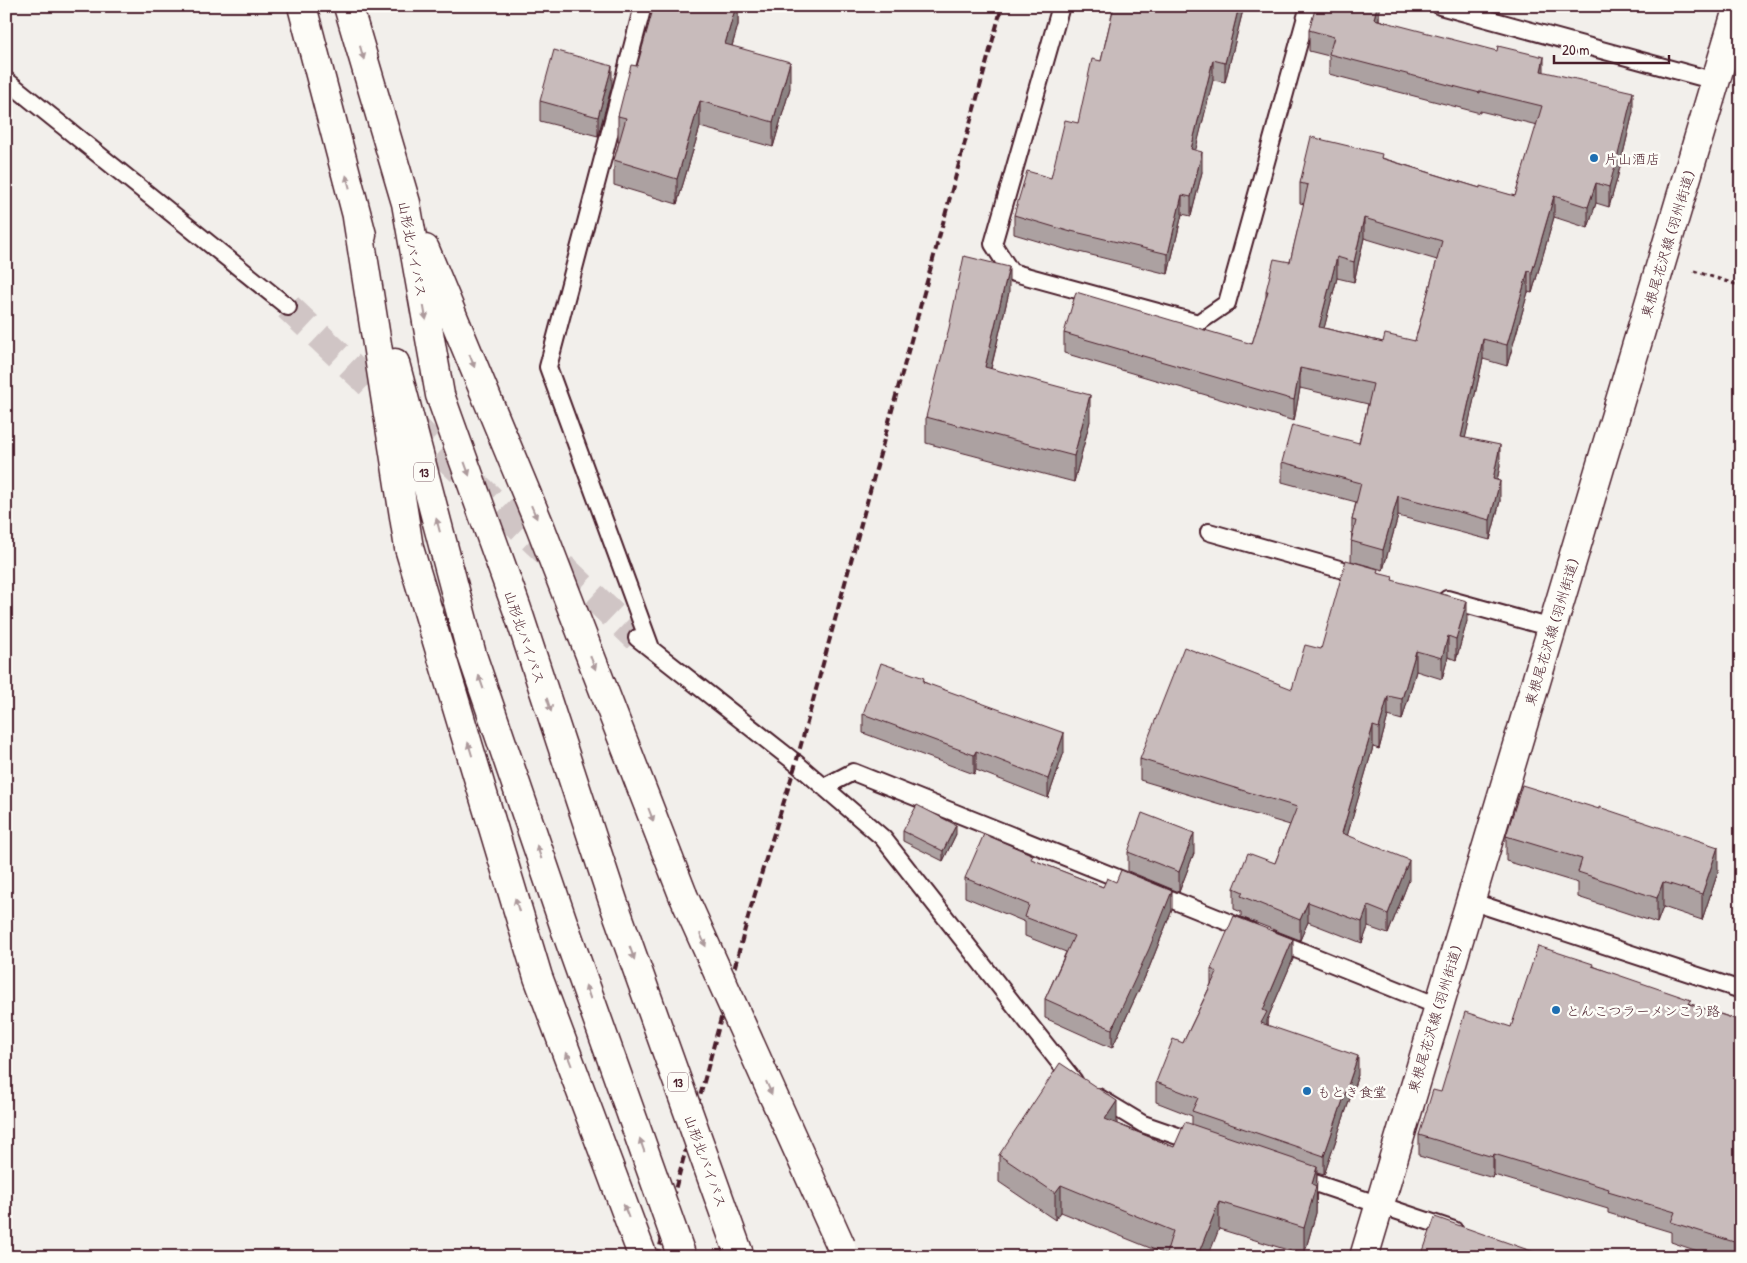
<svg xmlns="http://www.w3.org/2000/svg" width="1747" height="1263" viewBox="0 0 1747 1263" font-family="'Patrick Hand','Klee One',sans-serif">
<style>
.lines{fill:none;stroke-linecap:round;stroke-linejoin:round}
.minor-tunnel{stroke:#d0c5c5;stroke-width:28;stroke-dasharray:28 14;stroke-linecap:butt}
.service-casing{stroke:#4a1f2b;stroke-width:20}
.secondary-casing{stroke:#4a1f2b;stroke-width:31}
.trunk-casing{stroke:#4a1f2b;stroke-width:31}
.path{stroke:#4a1f2b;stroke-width:3;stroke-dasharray:4 4;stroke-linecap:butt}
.service{stroke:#fdfcf7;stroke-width:16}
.secondary{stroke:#fdfcf7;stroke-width:28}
.trunk{stroke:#fdfcf7;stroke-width:28}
.rail{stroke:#4a1f2b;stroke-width:4;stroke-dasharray:8 4;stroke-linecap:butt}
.trunk-bridge-casing{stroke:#4a1f2b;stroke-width:31;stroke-linecap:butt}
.trunk-bridge{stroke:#fdfcf7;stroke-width:28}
.wall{fill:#aca1a1;stroke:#4a1f2b;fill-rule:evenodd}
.shaded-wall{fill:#8c8383;stroke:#4a1f2b}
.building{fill:#c8bbbb;stroke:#4a1f2b;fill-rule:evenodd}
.oneway{fill:#ac999b}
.poi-dot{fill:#1f6fb2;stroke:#fdfcf7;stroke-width:2}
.labels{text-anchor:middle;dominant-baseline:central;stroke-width:5;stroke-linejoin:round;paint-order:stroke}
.shield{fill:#fdfcf7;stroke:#806168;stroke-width:1}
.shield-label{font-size:12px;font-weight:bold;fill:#4a1f2b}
.poi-label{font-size:14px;fill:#4a1f2b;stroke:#fdfcf7;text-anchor:start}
.street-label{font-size:14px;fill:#4a1f2b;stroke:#fdfcf7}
</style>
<rect width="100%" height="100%" fill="#f2efeb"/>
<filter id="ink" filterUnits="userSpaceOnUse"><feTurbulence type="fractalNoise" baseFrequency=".02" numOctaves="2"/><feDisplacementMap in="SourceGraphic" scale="10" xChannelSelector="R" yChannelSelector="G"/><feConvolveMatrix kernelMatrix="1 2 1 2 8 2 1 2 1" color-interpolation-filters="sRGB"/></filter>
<g filter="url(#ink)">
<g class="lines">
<!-- minor-tunnel -->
<path class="minor-tunnel" d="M288 307 637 638"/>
<defs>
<path id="service" d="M643 6 548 367 651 648
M1061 6 993 244 1011 272 1198 323 1227 303 1309 6
M1440 6 1715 81
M6 80 288 307
M1209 532 1364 576
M1447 599 1552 628
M637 638 796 763 883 838 1074 1081
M824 787 853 772 1250 931
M1470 901 1741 990
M1273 940 1438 1006
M1098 1097 1143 1124 1198 1143
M1297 1177 1454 1230"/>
<path id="secondary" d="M1364 1257 1738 6"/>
<path id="trunk" d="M302 6 362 235
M348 6 406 203 440 395 517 609 615 907
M357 217 409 548 538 977 643 1257
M425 249 540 526 683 895
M395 363 472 655 566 931"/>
</defs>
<!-- service casing -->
<use href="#service" class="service-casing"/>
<!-- secondary casing -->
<use href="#secondary" class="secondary-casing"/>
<!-- trunk casing -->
<use href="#trunk" class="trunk-casing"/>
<!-- path -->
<path class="path" d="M1694 271 1741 286"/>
<!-- service -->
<use href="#service" class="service"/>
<!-- secondary -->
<use href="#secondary" class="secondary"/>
<!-- trunk -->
<use href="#trunk" class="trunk"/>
<!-- rail -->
<path class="rail" d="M657 1257 750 910 796 763 1002 6"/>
<defs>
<path id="trunk-bridge" d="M683 895 841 1246
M615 907 740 1257
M566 931 682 1257"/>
</defs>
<!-- trunk-bridge casing -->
<use href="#trunk-bridge" class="trunk-bridge-casing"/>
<!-- trunk-bridge -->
<use href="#trunk-bridge" class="trunk-bridge"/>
</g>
<!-- wall -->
<path class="wall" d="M738 6V25L732 46 790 88 773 147 700 127 677 204 614 185V160L619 142H618V116L637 66Z
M1114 6H1244L1225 82 1213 80 1195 151 1202 172 1191 216 1182 214 1168 274 1071 250V251L1014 234V215L1051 178 1078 123 1101 61Z
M1379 6V20L1544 72 1633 112 1617 179 1609 207 1596 203 1588 228 1554 217 1532 293 1528 292 1507 366 1483 359 1465 438 1500 466 1497 480 1500 501 1490 540 1398 516 1383 570 1351 561 1352 520 1356 502 1282 482V462L1359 443 1368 404 1300 388 1294 421 1064 353V333L1252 344 1266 297V291L1290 262 1304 204 1300 203V183L1382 158 1480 188 1515 196 1537 125 1480 111V113L1329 74V56L1309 51V30ZM1364 238 1437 260 1415 341 1383 342 1324 328 1337 278 1354 282Z
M612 85 598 136 540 121V101Z
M1009 292 991 369 1090 421 1074 482 926 443V417Z
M1378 573 1393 581 1467 621 1456 660 1448 657 1442 679 1416 671 1402 720 1388 716 1379 749 1373 747 1347 836 1409 880 1388 934 1368 927 1362 943 1308 922 1300 940 1241 917V912L1234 909V888L1275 863 1290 825 1140 780V759L1292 689Z
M924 682 1064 752 1048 798 976 770 974 774 863 733V714Z
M903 831 956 834 943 861 903 841Z
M1506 836 1718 872 1702 920 1663 907 1657 923 1578 897V883L1506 861Z
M1128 852 1194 853 1179 892 1128 871Z
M1033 860 1103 887 1172 910 1149 968 1112 1048 1045 1018V999L1066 952 1025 936V922L965 897V878Z
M1293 959 1267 1020V1025L1358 1075 1324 1175 1317 1173 1316 1213 1304 1255 1219 1229 1165 1254 1061 1212 1055 1220 999 1182V1155L1117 1124 1174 1147 1192 1124V1116L1156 1102V1082L1183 1043 1211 984V969Z
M1593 966 1691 1004 1741 1021V1255L1737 1253 1736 1257H1715L1671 1242V1232L1608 1213V1209L1494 1175 1493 1178 1419 1156V1135L1441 1092 1511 1027Z"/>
<!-- shaded-wall -->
<path class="shaded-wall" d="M736 6H738V25L725 70V44Z
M1239 6H1244L1225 82V63Z
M1377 6H1379V20L1374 19Z
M1544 57V77L1541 71Z
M1213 60V80L1191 169V149Z
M790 62V88L773 147V122Z
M612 66V85L598 136V117Z
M1633 92V112L1617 179 1609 207V187Z
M700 101V127L677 204V179Z
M1202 152V172L1191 216V197Z
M1596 183V203L1588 228V207Z
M1182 195V214L1168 274V254Z
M1554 196V217L1532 293V272Z
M1364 218V238L1354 282V262Z
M1337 257V278L1319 348V327Z
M1009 267V292L985 393V367Z
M1528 271V292L1507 366V345Z
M1483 339V359L1461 457V437Z
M1300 368V388L1294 421V400Z
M1090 395V421L1074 482V456Z
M1500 445V466L1493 499V479Z
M1500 481V501L1490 540V520Z
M1398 496V516L1383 570V550Z
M1467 601V621L1456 660V639Z
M1448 636V657L1442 679V658Z
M1416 651V671L1402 720V699Z
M1388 696V716L1379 749V728Z
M1373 726V747L1342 854V833Z
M1064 733V752L1048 798V779Z
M976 751V770L974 774V755Z
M956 825V834L943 861V851Z
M1194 833V853L1179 892V872Z
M1718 847V872L1702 920V894Z
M1409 860V880L1388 934V914Z
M1663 882V907L1657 923V898Z
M1172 891V910L1149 968 1112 1048V1029Z
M1308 902V922L1300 940V920Z
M1368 906V927L1362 943V922Z
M1293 939V959L1267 1020V1031L1261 1023 1263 1010Z
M1358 1056V1075L1324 1175V1156Z
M1117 1101V1128L1105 1119Z
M1494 1154V1175L1493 1178V1157Z
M1317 1167 1316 1213 1304 1255V1228L1312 1184Z
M1061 1185V1212L1055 1220V1193Z
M1219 1202V1229L1208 1257H1197Z
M1737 1233V1253L1736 1257H1734V1242Z"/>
<!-- building -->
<path class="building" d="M654 6H736L725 44 790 62 773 122 700 101 677 179 614 160 626 118 618 116 631 65 637 66Z
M1114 6H1239L1225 63 1213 60 1191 149 1202 152 1191 197 1182 195 1168 254 1071 231V232L1014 215 1027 171 1051 178 1065 120 1078 123 1092 59 1101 61Z
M1316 6H1377L1374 19 1497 51 1498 46 1544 57 1541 71 1633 92 1617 159 1609 187 1596 183 1588 207 1554 196 1532 272 1528 271 1507 345 1483 339 1461 437 1500 445 1493 479 1500 481 1490 520 1398 496 1383 550 1351 541 1356 521 1352 520 1361 483 1282 462 1292 425 1359 443 1373 384 1300 368 1294 400 1064 333 1076 292 1252 344 1268 291H1266L1274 259 1290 262 1308 185 1300 183 1311 137 1382 154 1381 158 1480 188V186L1515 196 1542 106 1480 91V93L1329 54 1334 37 1309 30ZM1364 218 1442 241 1415 341 1385 334 1383 342 1319 327 1337 257 1354 262Z
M554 50 612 66 598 117 540 101Z
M964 256 1009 267 985 367 1090 395 1074 456 926 417 949 328Z
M1346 560 1378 569 1377 573 1393 577 1392 580 1467 601 1456 639 1448 636 1442 658 1416 651 1402 699 1388 696 1379 728 1373 726 1342 833 1409 860 1388 914 1368 906 1362 922 1308 902 1300 920 1241 896 1243 892 1234 888 1248 853 1275 863 1297 807 1140 759 1184 647 1292 689 1305 645 1321 649Z
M881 663 924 678 923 682 1064 733 1048 779 976 751 974 755 863 714Z
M1522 785 1599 809V807L1718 847 1702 894 1663 882 1657 898 1578 872 1582 859 1506 836Z
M917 805 956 825 943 851 903 831Z
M1142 813 1194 833 1179 872 1128 852Z
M984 834 1033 855 1031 859 1103 887 1107 878 1116 882 1121 870 1172 891 1149 949 1112 1029 1045 999 1074 936 1025 917 1029 905 965 878Z
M1234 916 1293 939 1263 1010 1267 1012 1261 1023 1358 1056 1324 1156 1192 1111 1198 1098 1156 1082 1173 1039 1183 1043 1217 972 1211 969Z
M1538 946 1593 964 1592 966 1691 1000 1689 1004 1741 1021V1234L1737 1233 1734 1242 1671 1222 1675 1212 1608 1192 1609 1189 1494 1154 1493 1157 1419 1135 1433 1090 1441 1092 1465 1012 1511 1027Z
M1060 1063 1117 1101 1105 1119 1174 1147 1185 1122 1317 1167 1312 1184 1316 1186 1304 1228 1219 1202 1197 1257H1165L1173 1231 1061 1185 1055 1193 999 1155Z
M1435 1217 1548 1257H1421Z"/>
<!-- one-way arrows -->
<defs><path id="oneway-solid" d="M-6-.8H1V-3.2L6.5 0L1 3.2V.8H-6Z" transform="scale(1.25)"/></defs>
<g class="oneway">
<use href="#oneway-solid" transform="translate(362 53) rotate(74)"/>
<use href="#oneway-solid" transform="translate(348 182) rotate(-105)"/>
<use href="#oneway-solid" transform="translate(425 313) rotate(80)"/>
<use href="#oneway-solid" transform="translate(472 361) rotate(69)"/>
<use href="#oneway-solid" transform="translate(467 469) rotate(70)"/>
<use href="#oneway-solid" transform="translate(534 512) rotate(67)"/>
<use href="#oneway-solid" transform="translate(438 525) rotate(-105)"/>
<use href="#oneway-solid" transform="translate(593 663) rotate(69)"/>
<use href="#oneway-solid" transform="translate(481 682) rotate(-109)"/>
<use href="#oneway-solid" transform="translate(549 705) rotate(72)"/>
<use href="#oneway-solid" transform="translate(470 749) rotate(-107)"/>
<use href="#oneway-solid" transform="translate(651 815) rotate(69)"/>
<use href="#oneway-solid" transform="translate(539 852) rotate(-109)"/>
<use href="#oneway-solid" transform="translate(517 905) rotate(-107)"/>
<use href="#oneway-solid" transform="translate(703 940) rotate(66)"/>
<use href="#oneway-solid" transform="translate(632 953) rotate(70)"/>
<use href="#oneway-solid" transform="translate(588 992) rotate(-109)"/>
<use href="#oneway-solid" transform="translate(569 1059) rotate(-111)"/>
<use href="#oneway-solid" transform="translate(769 1088) rotate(66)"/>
<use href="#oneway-solid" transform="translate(642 1145) rotate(-109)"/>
<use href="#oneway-solid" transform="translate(626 1211) rotate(-111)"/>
</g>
</g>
<!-- markers -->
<g class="poi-dot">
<circle cx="1594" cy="158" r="5"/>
<circle cx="1556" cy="1010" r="5"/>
<circle cx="1307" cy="1091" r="5"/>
</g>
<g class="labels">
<!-- shield labels -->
<g class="shield">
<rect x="414" y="462.5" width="20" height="19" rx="4"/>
<rect x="668" y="1072.5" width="20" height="19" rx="4"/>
</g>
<g class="shield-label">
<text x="424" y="472">13</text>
<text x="678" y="1082">13</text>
</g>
<!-- poi labels -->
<g class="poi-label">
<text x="1604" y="158">片山酒店</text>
<text x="1566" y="1010">とんこつラーメンこう路</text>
<text x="1317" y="1091">もとき食堂</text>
</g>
<!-- street labels -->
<g class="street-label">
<text transform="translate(1667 244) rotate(-73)">東根尾花沢線 (羽州街道)</text>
<text transform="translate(413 249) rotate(79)">山形北バイパス</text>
<text transform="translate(1551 632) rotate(-73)">東根尾花沢線 (羽州街道)</text>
<text transform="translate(525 637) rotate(71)">山形北バイパス</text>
<text transform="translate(1434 1019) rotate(-73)">東根尾花沢線 (羽州街道)</text>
<text transform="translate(706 1161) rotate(70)">山形北バイパス</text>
</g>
</g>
<!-- margin -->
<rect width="1747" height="1263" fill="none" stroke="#fdfcf7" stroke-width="25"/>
<rect x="12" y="12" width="1722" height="1238" fill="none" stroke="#4a1f2b" stroke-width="2" filter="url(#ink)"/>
<!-- scale -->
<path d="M1554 55v8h115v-8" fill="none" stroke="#4a1f2b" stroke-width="2.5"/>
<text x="1562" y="55" font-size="15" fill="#4a1f2b" stroke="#fdfcf7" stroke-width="4" paint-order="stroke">20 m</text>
</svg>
